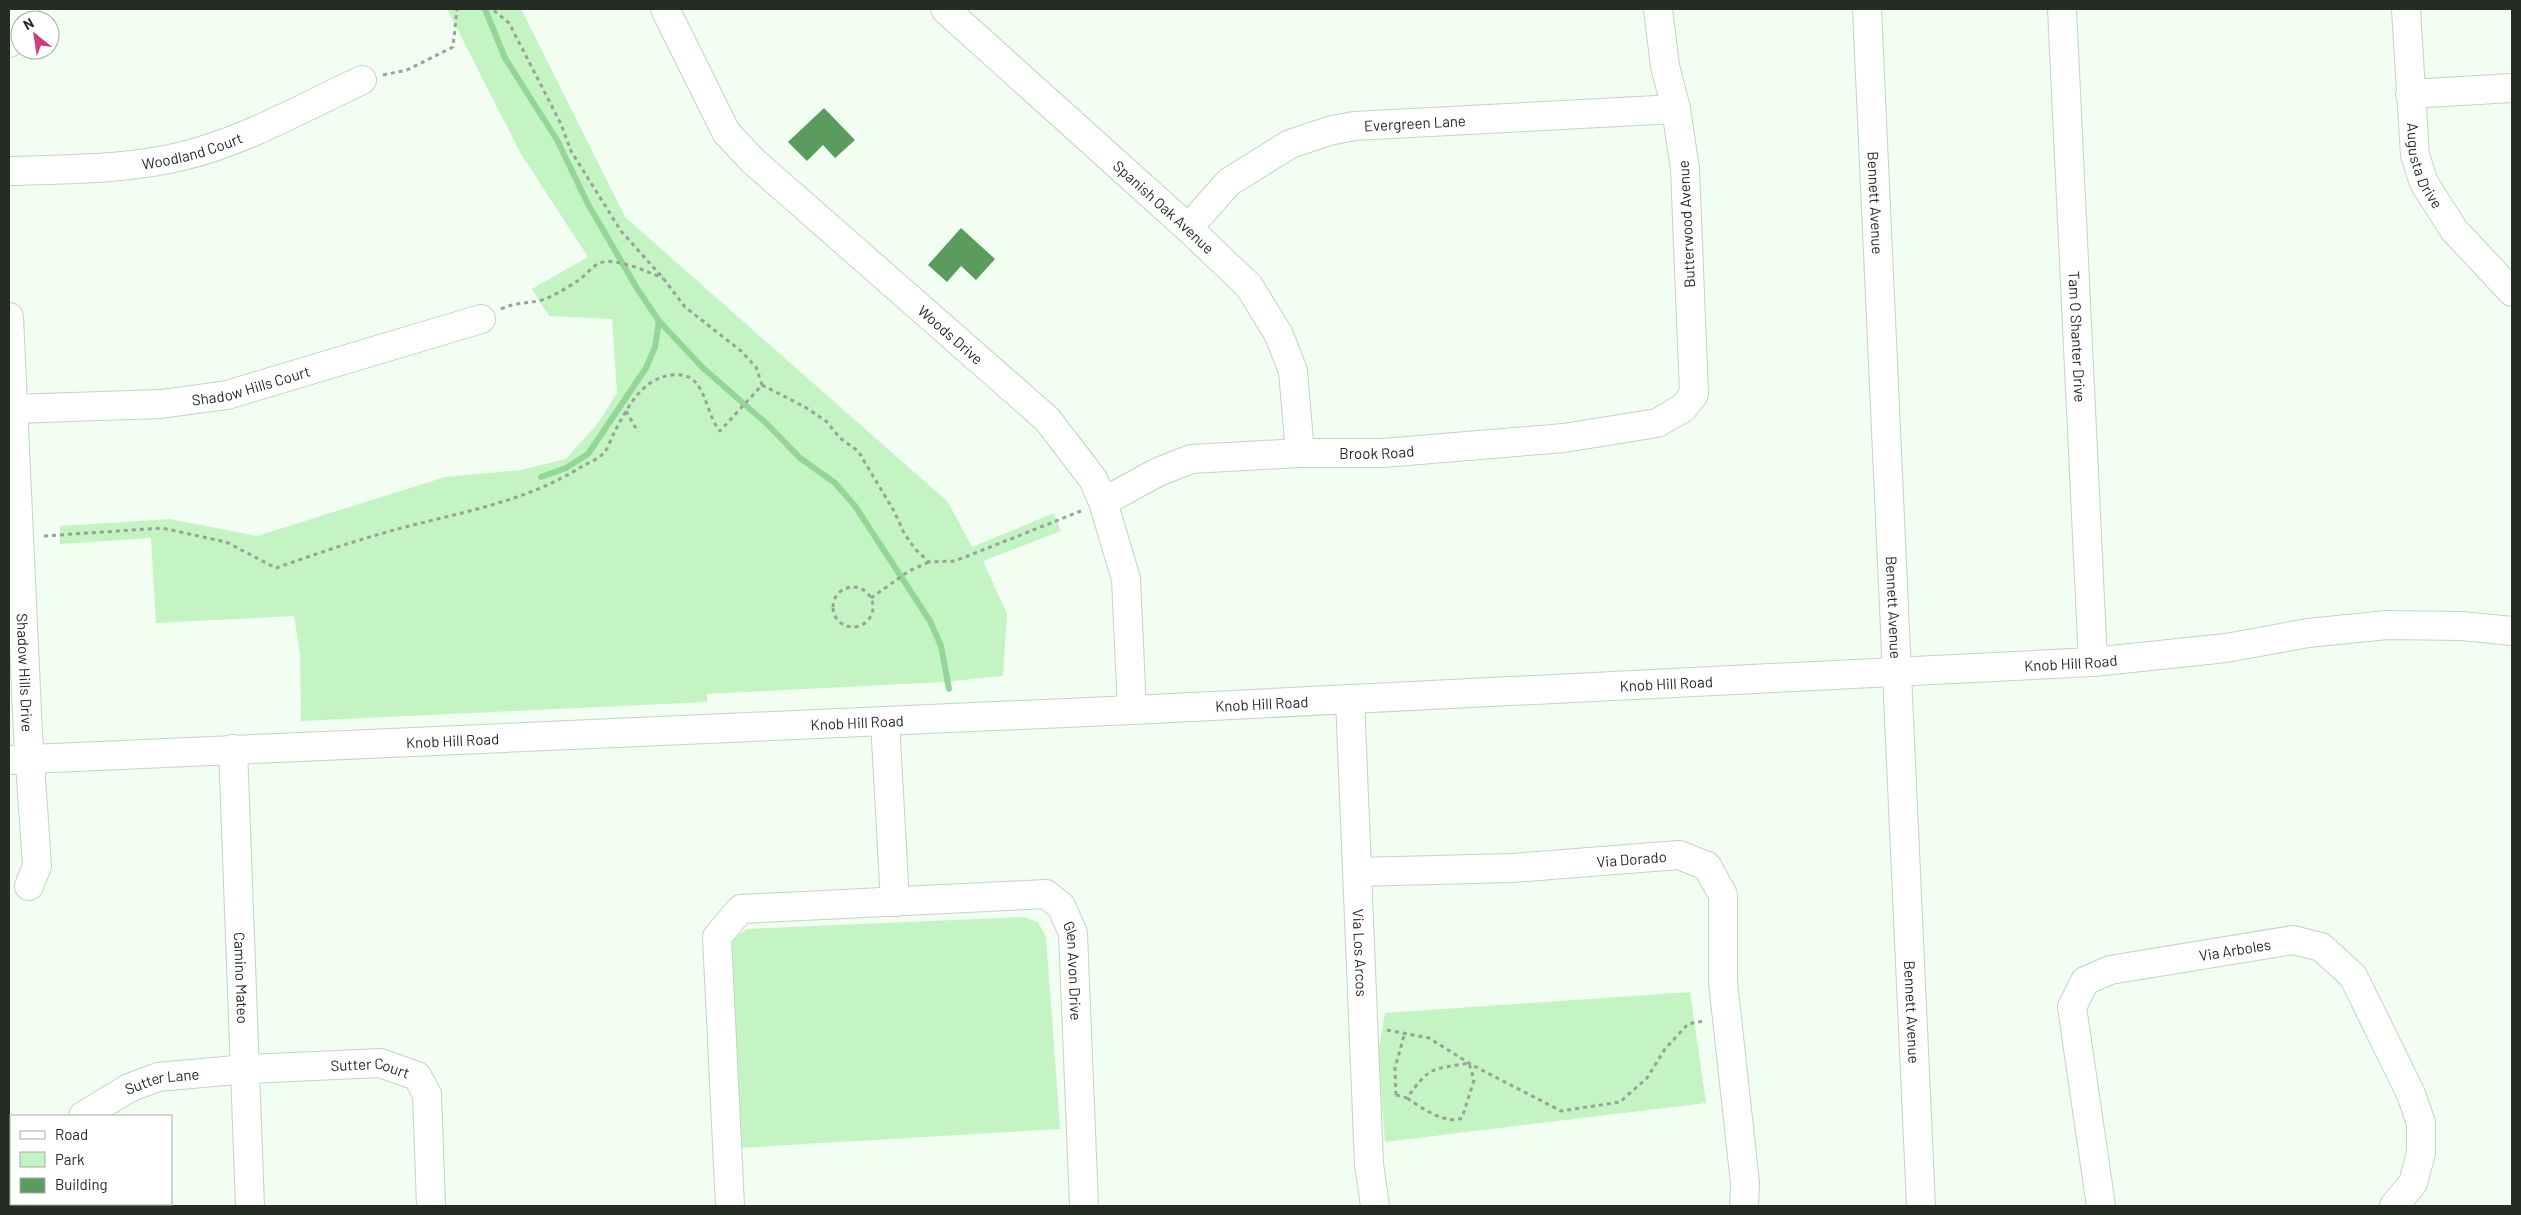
<svg xmlns="http://www.w3.org/2000/svg" width="2521" height="1215" viewBox="0 0 2521 1215" font-family="Barlow,sans-serif">
<style>
.green{fill:#c4f4c4}
.lines{fill:none;stroke-linecap:round;stroke-linejoin:round}
.stream{stroke:#94d696;stroke-width:6}
.building{fill:#5b9b5e}
.minor-casing{stroke:#c0d6c0;stroke-width:30}
.path{stroke:#98a398;stroke-width:3;stroke-dasharray:4 4;stroke-linecap:butt}
.minor{stroke:#fff;stroke-width:28}
.labels{text-anchor:middle;dominant-baseline:central;stroke-width:4;stroke-linejoin:round;paint-order:stroke}
.street-label{font-size:15px;fill:#242c24;stroke:#fff}
</style>
<rect width="100%" height="100%" fill="#f1fef1"/>
<!-- green -->
<path class="green" d="M447 9H521L625 217 948 502 972 547 1054 513 1061 531 983 561 1007 614 1003 676 943 682 707 694V702L301 721 300 654 294 616 156 623 151 538 60 544V526L170 519 257 536 445 477 521 470 566 459 598 423 617 393 612 319 549 316 532 289 588 257 521 154Z
M1023 917 1038 922 1046 937 1060 1129 738 1148 728 959 732 939 747 929Z
M1690 992 1706 1103 1385 1142 1378 1054 1385 1013Z"/>
<g class="lines">
<!-- stream -->
<path class="stream" d="M485 9 505 58 557 140 588 204 638 290 659 321 703 368 767 424 800 458 835 483 855 506 930 621 941 646 949 689
M541 477 566 468 588 454 646 368 655 347 659 321"/>
</g>
<!-- building -->
<path class="building" d="M824 108 855 140 835 158 823 145 807 161 788 142Z
M961 228 995 259 976 280 961 266 947 282 928 265Z"/>
<g class="lines">
<defs>
<g id="minor">
<path id="s1" d="M665 9 726 132 753 161 1047 419 1093 479 1103 502 1126 579 1132 710"/>
<path id="s2" d="M945 9 1188 228 1249 286 1279 335 1293 371 1300 453"/>
<path id="s3" d="M1867 9 1921 1206"/>
<path id="s4" d="M2062 9 2093 662"/>
<path id="s5" d="M2406 9 2415 155 2424 183 2454 230 2512 292"/>
<path d="M9 43 17 21 25 9"/>
<path d="M2410 94 2512 88"/>
<path id="s6" d="M9 171C67 169 126 170 183 156 245 141 304 107 362 80"/>
<path id="s7" d="M1188 228 1229 182 1290 144 1329 131 1354 126 1676 109"/>
<path id="s8" d="M9 317 28 734 37 866 29 886"/>
<path id="s9" d="M13 409 161 404 227 395 481 319"/>
<path id="s10" d="M1103 502 1158 472 1191 459 1300 453H1383L1564 438 1657 423 1683 408 1694 394 1685 169 1676 109 1665 66 1658 9"/>
<path id="s11" d="M1350 699 1369 1164 1375 1206"/>
<path d="M885 721 895 902"/>
<path id="s12" d="M233 749 250 1206"/>
<path id="s13" d="M9 760 1132 710 2093 662 2226 648 2308 633 2387 625 2462 626 2512 631"/>
<path id="s14" d="M1357 872 1513 868 1679 855 1707 866 1723 895V982L1745 1183 1744 1206"/>
<path id="s15" d="M83 1116 129 1088 158 1077 247 1069 380 1063 417 1076 427 1094 431 1206"/>
<path d="M10 1206 11 1204"/>
<path id="s16" d="M730 1206 717 937 737 913 741 909 1046 894 1061 906 1073 933 1084 1206"/>
<path id="s17" d="M2101 1206 2072 1007 2085 981 2110 970 2293 940 2321 947 2353 976 2411 1094 2421 1123V1153L2413 1183 2394 1206"/>
</g>
</defs>
<!-- minor casing -->
<use href="#minor" class="minor-casing"/>
<!-- path -->
<path class="path" d="M383 75 407 70 453 47 457 9
M501 309C515 302 527 304 542 300 554 296 568 287 579 280 586 275 592 266 600 263 615 257 648 272 663 278
M762 385 805 407 826 421 840 438 858 451 894 511 904 533 915 549 929 562 955 561 1081 511
M626 411 638 432
M44 536 162 528 226 542 276 568C310 556 345 544 380 534 448 514 521 505 581 467 588 463 598 459 604 453 608 448 611 439 614 433 628 406 645 372 681 375 706 377 705 414 720 431L762 385 756 367 741 351 685 307 663 278 621 231 571 151 561 124 509 23 492 9
M833 607a20 20 0 1 1 40 0a20 20 0 1 1-40 0Z
M871 598 909 571 929 562
M1387 1030 1429 1038 1472 1065 1561 1111 1620 1102 1647 1078 1665 1049 1688 1024 1704 1021
M1396 1095 1407 1098C1431 1065 1431 1070 1469 1063L1474 1080 1462 1118C1445 1125 1422 1108 1407 1098
M1396 1095 1395 1068 1405 1032"/>
<!-- minor -->
<use href="#minor" class="minor"/>
</g>
<g class="labels">
<!-- street labels -->
<g class="street-label">
<text stroke="none"><textPath href="#s7" startOffset="261">Evergreen Lane</textPath></text>
<text stroke="none"><textPath href="#s6" startOffset="185">Woodland Court</textPath></text>
<text stroke="none"><textPath href="#s5" startOffset="159">Augusta Drive</textPath></text>
<text stroke="none"><textPath href="#s3" startOffset="194">Bennett Avenue</textPath></text>
<text stroke="none"><textPath href="#s2" startOffset="295">Spanish Oak Avenue</textPath></text>
<text transform="translate(1686 224) rotate(-93)">Butterwood Avenue</text>
<text stroke="none"><textPath href="#s1" startOffset="440">Woods Drive</textPath></text>
<text stroke="none"><textPath href="#s4" startOffset="328">Tam O Shanter Drive</textPath></text>
<text stroke="none"><textPath href="#s9" startOffset="240">Shadow Hills Court</textPath></text>
<text stroke="none"><textPath href="#s10" startOffset="284">Brook Road</textPath></text>
<text stroke="none"><textPath href="#s3" startOffset="599">Bennett Avenue</textPath></text>
<text stroke="none"><textPath href="#s13" startOffset="2064">Knob Hill Road</textPath></text>
<text stroke="none"><textPath href="#s8" startOffset="356">Shadow Hills Drive</textPath></text>
<text stroke="none"><textPath href="#s13" startOffset="1659">Knob Hill Road</textPath></text>
<text stroke="none"><textPath href="#s13" startOffset="1254">Knob Hill Road</textPath></text>
<text stroke="none"><textPath href="#s13" startOffset="849">Knob Hill Road</textPath></text>
<text stroke="none"><textPath href="#s13" startOffset="444">Knob Hill Road</textPath></text>
<text stroke="none"><textPath href="#s14" startOffset="275">Via Dorado</textPath></text>
<text stroke="none"><textPath href="#s17" startOffset="384">Via Arboles</textPath></text>
<text stroke="none"><textPath href="#s11" startOffset="254">Via Los Arcos</textPath></text>
<text stroke="none"><textPath href="#s16" startOffset="698">Glen Avon Drive</textPath></text>
<text stroke="none"><textPath href="#s12" startOffset="229">Camino Mateo</textPath></text>
<text stroke="none"><textPath href="#s3" startOffset="1004">Bennett Avenue</textPath></text>
<text stroke="none"><textPath href="#s15" startOffset="298">Sutter Court</textPath></text>
<text stroke="none"><textPath href="#s15" startOffset="88">Sutter Lane</textPath></text>
</g>
</g>
<!-- border -->
<rect width="2521" height="1215" fill="none" stroke="#242c24" stroke-width="20"/>
<!-- legend -->
<rect x="10" y="1115" width="162" height="90" fill="#ffffff" stroke="#a7aba7"/>
<rect x="20" y="1131" width="25" height="8" fill="#ffffff" stroke="#a7aba7"/>
<text x="55" y="1140" font-size="15" fill="#242c24">Road</text>
<rect x="20" y="1152" width="25" height="15" fill="#c4f4c4" stroke="#a7aba7"/>
<text x="55" y="1165" font-size="15" fill="#242c24">Park</text>
<rect x="20" y="1178" width="25" height="15" fill="#5b9b5e" stroke="#a7aba7"/>
<text x="55" y="1190" font-size="15" fill="#242c24">Building</text>
<!-- north arrow -->
<g transform="translate(35 35) rotate(330)"><circle r="24" fill="#ffffff" stroke="#a7aba7"/>
<path d="M0-4L9 19L0 12L-9 19Z" fill="#c74080"/>
<text y="-8" font-size="14" font-weight="bold" text-anchor="middle" fill="#242c24">N</text>
</g>
</svg>
